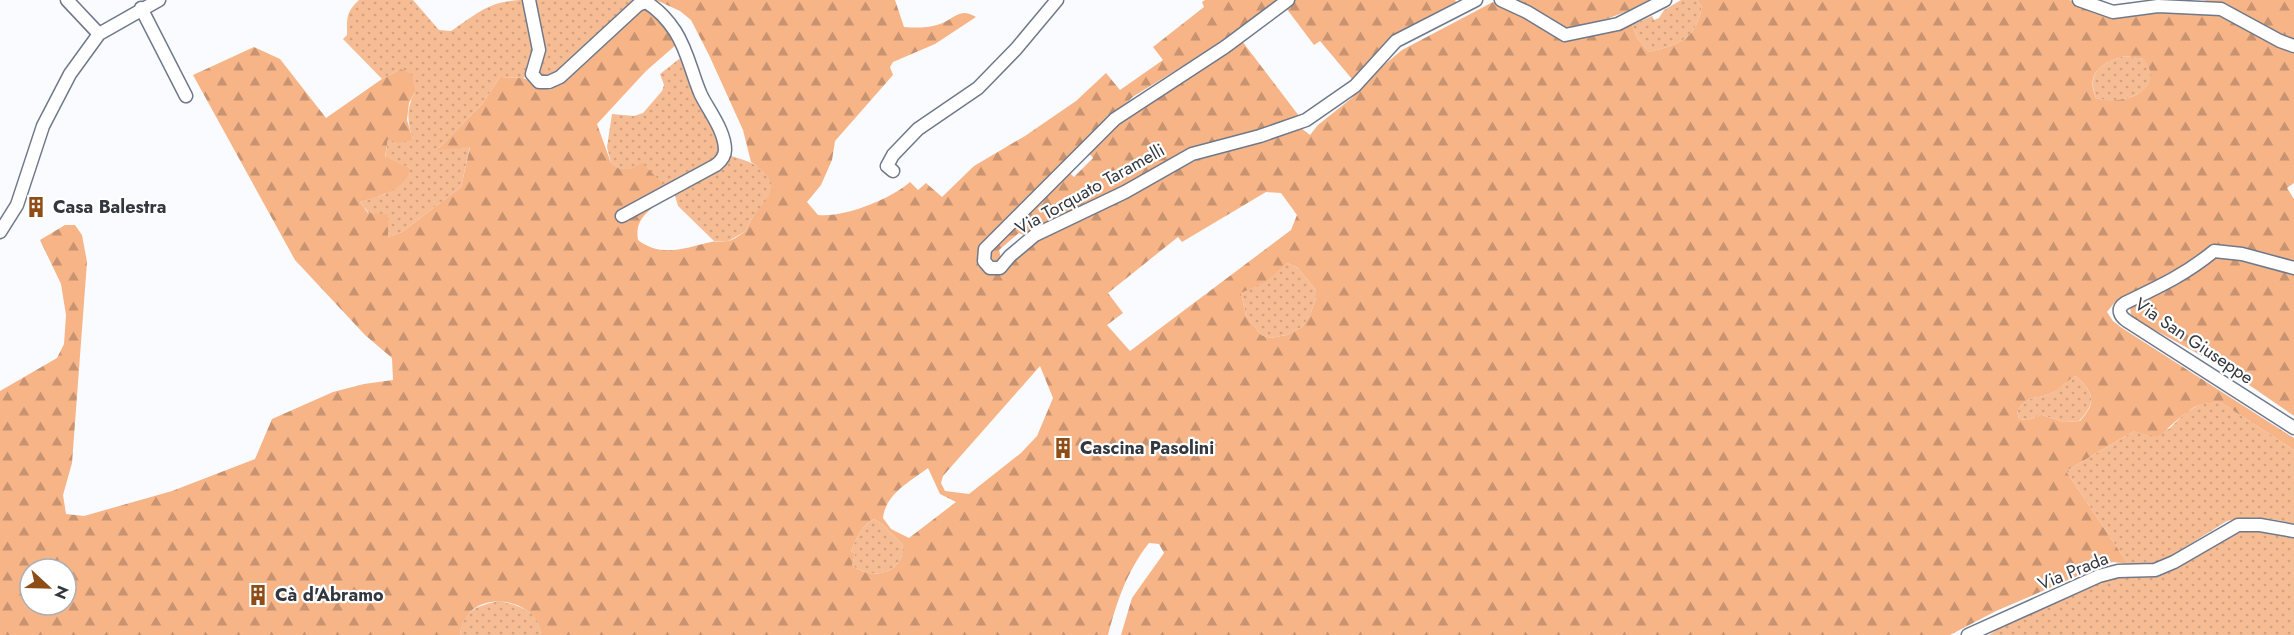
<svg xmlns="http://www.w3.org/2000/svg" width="2294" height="635" viewBox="0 0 2294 635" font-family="Jost,sans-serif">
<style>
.grass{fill:url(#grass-dots)}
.forest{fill:url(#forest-firs);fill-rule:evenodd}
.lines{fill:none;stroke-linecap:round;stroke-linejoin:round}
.minor-casing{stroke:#6f798a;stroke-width:15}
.minor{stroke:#fff;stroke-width:12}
.labels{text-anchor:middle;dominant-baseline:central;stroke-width:4.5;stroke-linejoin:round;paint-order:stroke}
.street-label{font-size:18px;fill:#33383f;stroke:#fff}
.poi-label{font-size:18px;font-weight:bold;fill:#33383f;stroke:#fff;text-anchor:start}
</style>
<defs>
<pattern id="grass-dots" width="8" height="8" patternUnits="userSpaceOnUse" patternTransform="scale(1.5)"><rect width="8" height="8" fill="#f6bc94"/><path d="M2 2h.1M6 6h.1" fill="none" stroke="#d3a281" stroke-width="1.8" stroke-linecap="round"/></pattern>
<pattern id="forest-firs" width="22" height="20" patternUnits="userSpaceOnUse" patternTransform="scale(1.5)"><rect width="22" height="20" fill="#f6b487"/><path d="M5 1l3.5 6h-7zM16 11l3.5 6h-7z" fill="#c89370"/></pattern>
</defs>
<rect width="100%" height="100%" fill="#f9fbff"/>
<!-- grass -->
<path class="grass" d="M359 0H413L439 30 451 31C479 12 490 0 525 0L537 48 529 74 523 78 500 77 482 104 438 149 470 146 461 187 402 232 388 237 360 202 385 194 410 168 385 158 388 139 413 140C407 121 406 109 415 92L401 69 382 79 343 39 347 35C347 18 346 12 359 0Z
M533 0H639L573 60 549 78H542L536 75Z
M1681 0H1697L1702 7C1695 41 1679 44 1649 52L1637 38 1632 25 1652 16 1654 20 1659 18 1664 10Z
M2125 56 2145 59C2168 92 2120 106 2096 98 2086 72 2102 62 2125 56Z
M679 59H684L716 131 721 149 718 158 665 190 632 169H620L611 163 607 147 612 114 634 116 643 113 662 91 664 85 660 74Z
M727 155C747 160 787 172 767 201 758 214 752 214 746 231L727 242 714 241 678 206 674 192Z
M1287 263 1298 268 1316 290V298L1310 315 1302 327 1287 335 1270 338 1261 335 1246 316 1241 293Z
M2076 376C2094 393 2097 402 2079 421L2064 422 2042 415 2027 420 2019 419 2017 411C2031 392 2035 401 2051 393 2060 388 2067 380 2076 376Z
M2206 401 2220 402 2294 450V524C2272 518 2249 515 2227 521L2158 564 2136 568 2128 564 2066 471 2134 431 2169 429 2186 412Z
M874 519 882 524 903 545C902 549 903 556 900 560 891 577 865 577 852 565L855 554 851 551C857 537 861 526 874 519Z
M2246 529 2261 530 2294 538V635H1989L2001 627 2104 578 2174 566Z
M499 601C518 605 541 612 541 635H460C463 610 477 606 499 601Z"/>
<!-- forest -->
<path class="forest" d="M656 0H895L904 27C916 28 926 28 937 25 954 21 958 6 976 17L935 44 893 62 890 67 893 75 835 141 832 160 821 185 807 202 818 215C844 218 891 199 910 182L918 190 926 183 942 197 974 166 1025 136 1076 101 1106 73 1120 90 1163 60 1153 47 1204 7 1202 2 1205 0H1279L1217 45 1134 96 1081 144 997 230C983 241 977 247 978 266L989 271 1044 234 1205 156 1301 128 1310 135 1318 125 1353 97 1354 90 1402 50 1493 2 1526 15 1560 34 1632 25 1637 38 1649 52C1679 44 1695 41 1702 7L1697 0H2069L2113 15 2160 10 2223 14 2294 49V183L2287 188 2294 199V264L2228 246 2213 245 2182 270 2115 302 2107 312 2113 321 2122 328 2294 438V450L2220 402C2190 400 2179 422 2157 437L2134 431 2066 471 2128 564 2113 562 2103 565 1996 611 1950 635H1121L1132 598 1164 553 1159 544 1149 543C1127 571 1117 601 1108 635H541C541 598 466 583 460 635H0V391L57 358 64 344 66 315 61 284 40 240 65 225H75L82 235 87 262 72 463 63 495 66 514 84 516 172 491 255 459 272 419 333 392 364 384 393 380 392 358 365 335 295 260 193 75 254 47 280 59 326 118 382 79 401 69 412 75 415 92 409 103 407 120 413 140 397 143 388 139 385 157 410 168C405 191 379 196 360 202L368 213 388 214V237L402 232 461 187 470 147 437 150 482 104 500 77 523 78 550 90 592 53 641 7C660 13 668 28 677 44L646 71 597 124 611 163 620 169H632L642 163 661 182 668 195C652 210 634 216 638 240 661 258 685 248 711 242 716 241 720 242 725 242 732 241 740 235 746 231 756 201 795 190 751 162L743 130 709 55 691 20 680 11ZM2125 56 2144 59C2168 92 2120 106 2096 98 2085 73 2102 62 2125 56ZM1266 192 1281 193 1297 215 1291 230 1130 351 1107 325 1123 313 1108 293 1178 237 1182 242ZM1287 263 1298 268 1316 290V298L1310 315 1302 327 1287 335 1270 338 1261 335 1246 316 1241 293 1265 282ZM1040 366 1053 398 1037 436 1021 453 969 494 945 491 941 483 943 476ZM2076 376C2094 393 2097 402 2080 421L2064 422 2042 415 2027 420 2019 419 2017 411C2031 392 2035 401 2051 393 2060 389 2067 380 2076 376ZM928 468 940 494 956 502 909 538 891 529 883 518C886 493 910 482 928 468ZM874 519 882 524 903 545C902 549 903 556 900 560 891 577 865 577 852 565L855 554 851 551C857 537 861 526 874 519ZM30 569H66V605H30Z
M1295 0H1455L1457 3 1392 36 1352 79 1320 41 1314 45 1286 8Z
M1510 0H1652C1623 14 1595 24 1564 31Z
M2203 0H2294V41L2223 5Z
M1242 41 1299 116 1274 127 1206 144 1176 158 1123 189 1026 236 1019 233 999 250 1001 258 995 262 989 255 998 242 1068 171 1074 177 1093 158 1088 152 1118 121Z
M2218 254 2294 271V416L2226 369 2131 317 2130 305 2190 276Z"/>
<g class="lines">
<defs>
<path id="minor" d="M67 0 99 34
M529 0 539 50 532 74 539 82H549L560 77 638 5 646 2C659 10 667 19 675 31 688 51 692 75 701 95 709 111 725 131 725 150 725 157 721 161 716 165L622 216
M1288 0 1225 47 1115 119 985 249 984 261 990 268H1000L1010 256 1035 235 1125 192 1192 154 1260 136 1306 120 1355 86 1396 41 1476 0
M1501 0 1527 12 1565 35 1618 24 1665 0
M2079 0 2113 12 2158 6 2221 9 2280 41 2294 46
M141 8 186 96
M893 171 887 166 893 155 918 129 978 88 1016 49 1057 0
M0 232 17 205 43 126 70 74 99 34 159 0
M2294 268 2242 254 2214 251C2185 275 2158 287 2125 303 2116 309 2120 316 2127 321L2294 428
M1968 635 2099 576 2118 571 2155 570 2174 562 2238 525H2260L2294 531"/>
</defs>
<!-- minor casing -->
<use href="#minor" class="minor-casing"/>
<!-- minor -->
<use href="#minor" class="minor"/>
</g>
<!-- icons -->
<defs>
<symbol id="building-bare" viewBox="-9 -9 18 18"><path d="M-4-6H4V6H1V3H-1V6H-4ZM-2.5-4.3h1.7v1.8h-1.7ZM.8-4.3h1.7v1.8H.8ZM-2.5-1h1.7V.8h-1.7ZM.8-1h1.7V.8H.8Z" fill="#8e4d17" stroke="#fff" stroke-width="2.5" paint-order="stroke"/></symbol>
</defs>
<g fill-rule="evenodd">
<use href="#building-bare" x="21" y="192" width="30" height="30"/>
<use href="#building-bare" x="1048" y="433" width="30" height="30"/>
<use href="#building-bare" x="243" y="580" width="30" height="30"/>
</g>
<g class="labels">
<!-- street labels -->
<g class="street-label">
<text transform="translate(1090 189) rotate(-29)">Via Torquato Taramelli</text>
<text transform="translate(2194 341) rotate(34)">Via San Giuseppe</text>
<text transform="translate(2073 571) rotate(-22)">Via Prada</text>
</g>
<!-- poi labels -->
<g class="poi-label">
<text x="53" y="207">Casa Balestra</text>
<text x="1080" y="448">Cascina Pasolini</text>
<text x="275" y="595">Cà d'Abramo</text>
</g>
</g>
<!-- north arrow -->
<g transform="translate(48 587) rotate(112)"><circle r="28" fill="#ffffff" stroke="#adafb2" stroke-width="1.5"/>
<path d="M0-4.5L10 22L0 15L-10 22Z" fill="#8e4d17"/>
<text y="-9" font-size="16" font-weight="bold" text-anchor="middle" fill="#33383f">N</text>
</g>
</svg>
